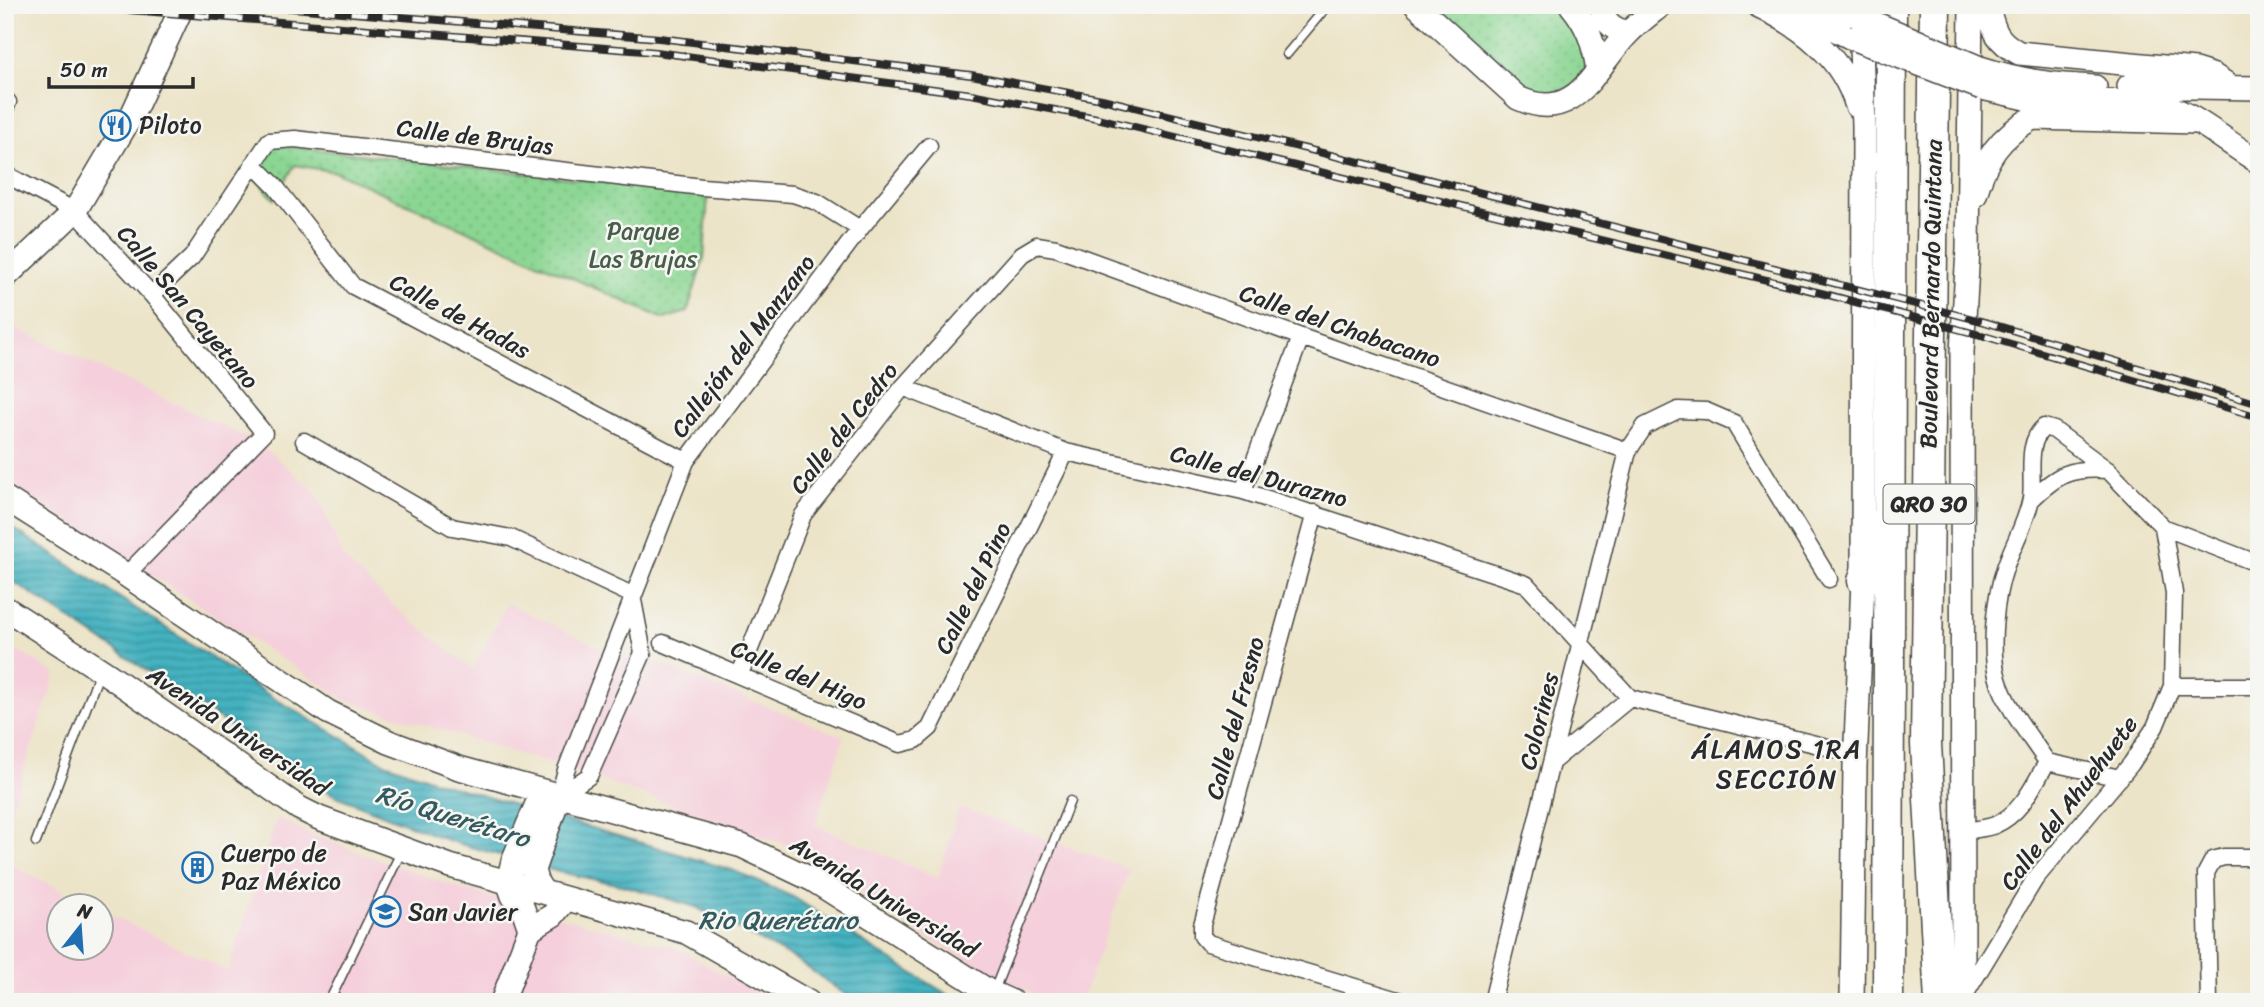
<svg xmlns="http://www.w3.org/2000/svg" width="2264" height="1007" viewBox="0 0 2264 1007" font-family="Sriracha,sans-serif">
<style>
.built{fill:#f5cfdb}
.grass{fill:url(#grass-dots);stroke:#5b805f;stroke-width:2}
.water{fill:url(#water-rules);stroke:#386e76;stroke-width:2}
.lines{fill:none;stroke-linecap:round;stroke-linejoin:round}
.lane-casing{stroke:#484743;stroke-width:11}
.street-casing{stroke:#484743;stroke-width:19}
.secondary-casing{stroke:#484743;stroke-width:26}
.highway-casing{stroke:#484743;stroke-width:33}
.lane{stroke:#fff;stroke-width:8}
.street{stroke:#fff;stroke-width:16}
.secondary{stroke:#fff;stroke-width:23}
.highway{stroke:#fff;stroke-width:30}
.rail-casing{stroke:#2b2b2b;stroke-width:8}
.rail{stroke:#f6f6f2;stroke-width:5;stroke-dasharray:16;stroke-linecap:butt}
.secondary-bridge-casing{stroke:#484743;stroke-width:26;stroke-linecap:butt}
.secondary-bridge{stroke:#fff;stroke-width:23}
.labels{text-anchor:middle;dominant-baseline:central;stroke-width:5;stroke-linejoin:round;paint-order:stroke}
.shield{fill:#f6f6f2;stroke:#686867;stroke-width:2}
.shield-label{font-size:23px;font-weight:bold;fill:#2b2b2b}
.poi-label{font-size:24px;fill:#2b2b2b;stroke:#f6f6f2;text-anchor:start}
.street-label{font-size:24px;fill:#2b2b2b;stroke:#f6f6f2}
.park-label{font-size:24px;fill:#485e4a;stroke:#f6f6f2}
.neighbourhood-label{font-size:26px;letter-spacing:2px;fill:#2b2b2b;stroke:#f6f6f2}
.water-label{font-size:26px;font-style:italic;fill:#345a5f;stroke:#f6f6f2}
</style>
<defs>
<pattern id="grass-dots" width="8" height="8" patternUnits="userSpaceOnUse" patternTransform="scale(1.75)"><rect width="8" height="8" fill="#8bd693"/><path d="M2 2h.1M6 6h.1" fill="none" stroke="#78b87f" stroke-width="1.8" stroke-linecap="round"/></pattern>
<pattern id="water-rules" width="6" height="5" patternUnits="userSpaceOnUse" patternTransform="scale(1.75)"><rect width="6" height="5" fill="#44b2c0"/><path d="M0 2.5h6" fill="none" stroke="#39919c"/></pattern>
</defs>
<rect width="100%" height="100%" fill="#f6f6f2"/>
<filter id="ink" filterUnits="userSpaceOnUse"><feTurbulence type="fractalNoise" baseFrequency=".0143" numOctaves="2"/><feDisplacementMap in="SourceGraphic" scale="14" xChannelSelector="R" yChannelSelector="G"/><feConvolveMatrix kernelMatrix="1 2 1 2 8 2 1 2 1" color-interpolation-filters="sRGB"/></filter>
<filter id="wash" filterUnits="userSpaceOnUse"><feTurbulence type="fractalNoise" baseFrequency=".00686" numOctaves="4" result="noise"/><feDisplacementMap in="SourceGraphic" scale="28" xChannelSelector="R" yChannelSelector="G"/><feGaussianBlur stdDeviation="1.57" result="paint"/><feColorMatrix in="noise" values="0 0 0 0 0 0 0 0 0 0 0 0 0 0 0 0 0 1.4 0 .05"/><feComposite in="paint" operator="in"/></filter>
<g filter="url(#wash)">
<rect width="100%" height="100%" fill="#ece4c8"/>
<!-- built -->
<path class="built" d="M5 323 260 444 317 493 344 559 397 609 473 669 507 603 603 649 648 659 844 737 815 825 938 878 959 807 1129 869 1081 1002H1049L930 940 798 849 589 776 345 700 5 480Z
M5 643 56 674 5 827Z
M277 817 311 835 445 883 522 906 530 929 553 915 679 949 773 1002H5V862L91 905 60 906V948H102V911L228 971Z"/>
<!-- grass -->
<path class="grass" d="M1431 5H1566L1591 50C1589 57 1588 66 1584 72 1572 93 1548 98 1527 92Z
M269 144 708 194 704 258 687 312 664 319 336 172 295 165 274 199 252 174Z"/>
<!-- water -->
<path class="water" d="M5 523 272 697 385 763 441 783 732 870 793 897 891 960 960 1002H856L795 959 696 907 626 886 559 872 450 841 334 795 5 576Z"/>
</g>
<g filter="url(#ink)">
<g class="lines">
<defs>
<path id="lane" d="M1287 54 1328 5
M36 842 100 671
M993 993 1070 801
M329 1002 402 850"/>
<path id="street" d="M5 109 8 102
M253 164 275 186 353 286 686 461
M5 174 75 211 152 295 264 433 126 575
M152 295 192 257 269 141 295 139 702 187 793 194 817 202 860 229
M903 387 1066 452 1243 491 1526 584 1630 698 1855 754
M304 441 452 527 511 538 632 595
M1243 491 1301 337
M2031 500C2057 474 2071 467 2108 470
M1315 513 1202 925V936L1208 943 1405 1002
M2163 527 2259 564
M663 643 900 744 916 740 930 728 1066 452
M740 674 803 515 903 387 1022 254 1037 245 1056 248 1301 337 1628 451
M2172 686H2259
M1553 761 1630 698
M559 796 566 770 686 461 860 229 929 146
M559 796 589 776 643 653 632 595
M1963 832C1973 829 1985 829 1995 825 2022 813 2033 786 2047 762
M1963 998 2035 879 2131 764 2155 727 2172 686 2174 593 2163 527 2109 471 2054 430 2044 427C2025 443 2034 476 2031 498 2027 522 2012 546 2005 568 1995 597 1989 650 1998 679 2007 709 2030 736 2047 762L2120 778
M1492 1002 1628 451 1645 426 1678 410 1706 411 1734 423 1829 579
M2209 1002 2206 873 2213 860 2224 857H2259"/>
<path id="secondary" d="M1416 5 1518 98C1577 126 1595 66 1628 33 1638 23 1650 14 1661 5
M1571 5C1588 25 1594 44 1598 70
M1602 5C1603 22 1612 29 1627 33
M1757 5C1803 27 1842 56 1857 106
M1833 5 1855 15
M1987 5C1994 30 1995 40 2019 53L2195 70 2214 76 2225 83
M1791 8 1852 38
M1980 68C2021 81 2052 85 2095 87
M2129 86 2259 88
M1982 88 2044 102 2150 101C2191 110 2224 141 2259 162
M1975 195C1986 157 1998 139 2032 118L2198 122
M5 277 75 211 133 113 183 5
M5 498 126 575 328 712 389 742 459 768 742 846 813 880 990 992 1012 1002
M5 608 107 674 299 808 319 818 450 866 686 932 808 1002
M543 892 536 881 533 870 559 796
M530 929 553 915 566 899
M502 1002 530 929 522 906 513 896 508 882 513 861 537 804
M1852 1002 1855 766 1863 581 1864 126 1860 22
M1963 1002 1962 352 1968 250 1971 5"/>
<path id="highway" d="M1935 5 1926 744 1940 1002
M1863 581 1873 550 1874 526
M1888 1002 1891 5"/>
</defs>
<!-- lane casing -->
<use href="#lane" class="lane-casing"/>
<!-- street casing -->
<use href="#street" class="street-casing"/>
<!-- secondary casing -->
<use href="#secondary" class="secondary-casing"/>
<!-- highway casing -->
<use href="#highway" class="highway-casing"/>
<!-- lane -->
<use href="#lane" class="lane"/>
<!-- street -->
<use href="#street" class="street"/>
<!-- secondary -->
<use href="#secondary" class="secondary"/>
<!-- highway -->
<use href="#highway" class="highway"/>
<defs>
<path id="rail" d="M67 5 656 52 971 94 1097 118 1825 294 1984 336 2259 417
M255 5 659 38 971 75 1102 99 1404 173 1985 322 2259 404"/>
</defs>
<!-- rail casing -->
<use href="#rail" class="rail-casing"/>
<!-- rail -->
<use href="#rail" class="rail"/>
<defs>
<path id="secondary-bridge" d="M1855 15 1980 68
M1852 38 1982 88"/>
</defs>
<!-- secondary-bridge casing -->
<use href="#secondary-bridge" class="secondary-bridge-casing"/>
<!-- secondary-bridge -->
<use href="#secondary-bridge" class="secondary-bridge"/>
</g>
</g>
<!-- icons -->
<defs>
<symbol id="restaurant-ring" viewBox="-11 -11 22 22"><circle r="9.5" fill="#f6f6f2" stroke="#1f6fb2" stroke-width="1.5"/><path d="M-5-6h1v4h1v-4h1v4h1v-4h1v5L-1.5 .5V6h-2V.5L-5-1ZM5-6V6H3V1.5H1.5Q1.5-4 5-6Z" fill="#1f6fb2"/></symbol>
<symbol id="building-ring" viewBox="-11 -11 22 22"><circle r="9.5" fill="#f6f6f2" stroke="#1f6fb2" stroke-width="1.5"/><path d="M-4-6H4V6H1V3H-1V6H-4ZM-2.5-4.3h1.7v1.8h-1.7ZM.8-4.3h1.7v1.8H.8ZM-2.5-1h1.7V.8h-1.7ZM.8-1h1.7V.8H.8Z" fill="#1f6fb2"/></symbol>
<symbol id="school-ring" viewBox="-11 -11 22 22"><circle r="9.5" fill="#f6f6f2" stroke="#1f6fb2" stroke-width="1.5"/><path d="M0-5L7-2L0 1L-7-2ZM-4 1L0 2.5L4 1V4Q0 6-4 4Z" fill="#1f6fb2"/></symbol>
</defs>
<g fill-rule="evenodd">
<use href="#restaurant-ring" x="98" y="108" width="35" height="35"/>
<use href="#building-ring" x="180" y="850" width="35" height="35"/>
<use href="#school-ring" x="368" y="894" width="35" height="35"/>
</g>
<g class="labels">
<!-- shield labels -->
<rect class="shield" x="1883.5" y="484.5" width="91" height="39" rx="5"/>
<g class="shield-label">
<text x="1929" y="504">QRO 30</text>
</g>
<!-- poi labels -->
<g class="poi-label">
<text x="139" y="125">Piloto</text>
<text x="221" y="853">Cuerpo de<tspan x="221" dy="28">Paz México</tspan></text>
<text x="408" y="912">San Javier</text>
</g>
<!-- street labels -->
<g class="street-label">
<text transform="translate(475 137) rotate(7)">Calle de Brujas</text>
<text transform="translate(1931 294) rotate(-89)">Boulevard Bernardo Quintana</text>
<text transform="translate(188 307) rotate(50)">Calle San Cayetano</text>
<text transform="translate(460 316) rotate(28)">Calle de Hadas</text>
<text transform="translate(1340 326) rotate(19)">Calle del Chabacano</text>
<text transform="translate(743 346) rotate(-53)">Callejón del Manzano</text>
<text transform="translate(844 428) rotate(-52)">Calle del Cedro</text>
<text transform="translate(1259 476) rotate(15)">Calle del Durazno</text>
<text transform="translate(973 588) rotate(-64)">Calle del Pino</text>
<text transform="translate(799 675) rotate(23)">Calle del Higo</text>
<text transform="translate(1235 718) rotate(-75)">Calle del Fresno</text>
<text transform="translate(1539 721) rotate(-76)">Colorines</text>
<text transform="translate(238 731) rotate(34)">Avenida Universidad</text>
<text transform="translate(2069 803) rotate(-53)">Calle del Ahuehuete</text>
<text transform="translate(884 897) rotate(31)">Avenida Universidad</text>
</g>
<!-- park labels -->
<g class="park-label">
<text x="643" y="231">Parque<tspan x="643" dy="28">Las Brujas</tspan></text>
</g>
<!-- neighbourhood labels -->
<g class="neighbourhood-label">
<text x="1777" y="749">ÁLAMOS 1RA<tspan x="1777" dy="30">SECCIÓN</tspan></text>
</g>
<!-- water labels -->
<g class="water-label">
<text transform="translate(453 816) rotate(17)">Río Querétaro</text>
<text x="778" y="920">Rio Querétaro</text>
</g>
</g>
<!-- margin -->
<rect width="2264" height="1007" fill="none" stroke="#f6f6f2" stroke-width="28"/>
<!-- north arrow -->
<g transform="translate(80 927) rotate(17)"><circle r="33" fill="#f6f6f2" stroke="#a5a5a2" stroke-width="2"/>
<path d="M0-5L12 26L0 18L-12 26Z" fill="#1f6fb2"/>
<text y="-10" font-size="19" font-weight="bold" text-anchor="middle" fill="#2b2b2b">N</text>
</g>
<!-- scale -->
<path d="M49 77v10h144v-10" fill="none" stroke="#2b2b2b" stroke-width="3.5"/>
<text x="60" y="77" font-size="21" fill="#2b2b2b" stroke="#f6f6f2" stroke-width="5" paint-order="stroke">50 m</text>
</svg>
